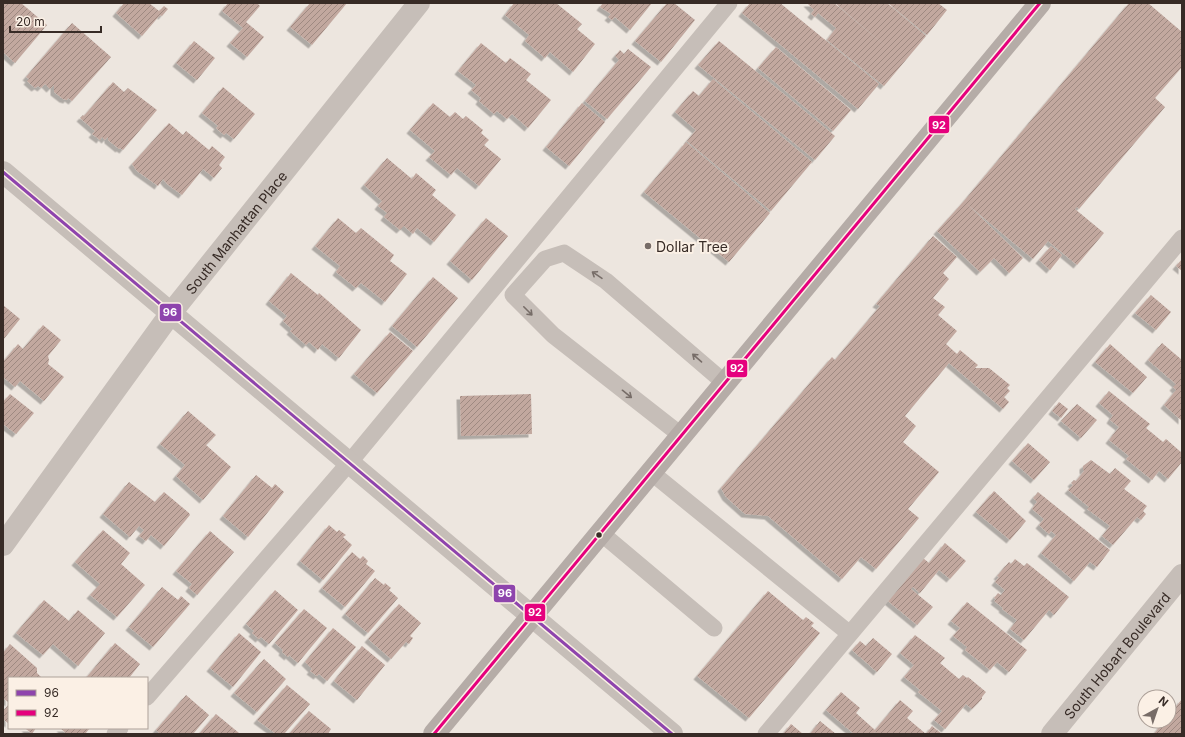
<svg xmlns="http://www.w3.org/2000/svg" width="1185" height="737" viewBox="0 0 1185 737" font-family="Inter,sans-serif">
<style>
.building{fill:url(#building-hatch);filter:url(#shadow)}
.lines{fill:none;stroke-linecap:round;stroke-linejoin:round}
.service{stroke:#c6beb8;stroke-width:17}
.minor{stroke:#c6beb8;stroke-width:22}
.tertiary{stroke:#c6beb8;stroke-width:22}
.primary{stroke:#b5aca7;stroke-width:22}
.bus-1-casing{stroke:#fbf0e5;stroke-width:6}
.bus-2-casing{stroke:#fbf0e5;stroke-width:6}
.bus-1{stroke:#8e44ad;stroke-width:3}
.bus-2{stroke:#e5007d;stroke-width:3}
.oneway{stroke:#776d68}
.poi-dot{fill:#776c67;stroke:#fbf0e5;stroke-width:1.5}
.bus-dot{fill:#372b26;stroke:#fbf0e5;stroke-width:1.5}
.labels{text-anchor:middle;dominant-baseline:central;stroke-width:4;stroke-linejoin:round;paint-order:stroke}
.street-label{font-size:14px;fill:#372b26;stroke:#fbf0e5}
.poi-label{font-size:14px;fill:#372b26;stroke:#fbf0e5;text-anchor:start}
.line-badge{stroke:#fbf0e5;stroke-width:1.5}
.badge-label{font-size:11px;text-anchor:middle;font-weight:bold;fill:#fff}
</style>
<defs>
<pattern id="building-hatch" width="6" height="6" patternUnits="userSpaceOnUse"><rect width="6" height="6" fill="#c2a89f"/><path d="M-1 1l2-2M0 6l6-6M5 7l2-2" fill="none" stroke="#9e8981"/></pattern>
<filter id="shadow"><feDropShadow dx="-3.5" dy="3.5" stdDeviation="0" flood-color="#0004"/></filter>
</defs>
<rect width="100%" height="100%" fill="#ede6df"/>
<!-- building -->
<path class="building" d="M3 3H21L47 25 15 63 3 52Z
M124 3H149L159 11 164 6 168 9 162 16 160 15 142 36 116 13Z
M228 3H257L260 6 246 22 264 37 247 57 230 43 243 28 222 11Z
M310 3H347L312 45 290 27Z
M514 3H556L582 24 577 29 595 44 573 72 550 52 545 58 525 41 529 35 505 15Z
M603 3H652L630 30 615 17 612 20 608 17 611 14 600 7Z
M667 3H674L695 20 661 62 635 41Z
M750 3H780L879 84 858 109 742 13Z
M807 3H834L890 50 835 3H887L926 36 884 86 827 40 836 28 818 13 815 17 811 14 814 10Z
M888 3H938L947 10 927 35Z
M1129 3H1148L1182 32V67L1155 98 1165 107 1079 209 1077 207 1075 209 1104 233 1077 265 1048 241 1033 259 967 204 1023 258 1009 273 994 258 980 272 937 231 964 201Z
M72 23 111 57 72 101 68 98 67 100 63 99 54 92V85L50 89 45 84 41 88 38 86 35 88 27 81 29 79 26 77Z
M194 41 215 58 197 80 176 63Z
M719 41 835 136 815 160 698 65Z
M481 43 506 63 510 58 531 74 526 80 551 100 528 128 512 114 507 119 497 111 494 114 479 101 481 98 471 90 476 85 458 71Z
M776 47 851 110 833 131 758 68Z
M628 49 651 67 607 119 585 101 619 60 615 56 620 50 624 54Z
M713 79 812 162 771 211 687 141 696 130 675 112 693 91 699 96Z
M113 82 124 92 128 88 157 110 123 150 120 148 119 149 108 140V137L105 140 102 137 100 140 92 134 95 131 80 118 83 115 84 116Z
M223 87 255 114 234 139 226 133 224 135 216 128 218 126 202 113Z
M433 103 450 117 455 112 463 119 466 116 483 130 481 133 489 140 484 145 501 159 479 186 457 168 451 175 429 157 435 151 410 130Z
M582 103 605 122 569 166 546 147Z
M169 123 183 135 186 131 209 150 212 146 225 157 219 165 222 168 214 178 203 169 182 195 167 184 163 179 158 186 137 171 132 164Z
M686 142 770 213 729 262 644 192Z
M387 158 412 179 416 173 436 190 432 195 456 215 434 242 417 228 413 234 404 226 400 230 384 217 387 213 378 206 382 201 364 185Z
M338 218 356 233 361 228 394 255 390 261 407 274 385 302 361 283 356 288 336 272 340 266 315 246Z
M486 218 508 236 472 280 450 261Z
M933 236 957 257 943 273 949 279 933 298 945 307 938 315 957 331 946 344 957 354 960 350 978 365 975 368H989L1010 385 1007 388 1010 391 1004 397 1009 402 1003 409 949 363 905 416 916 426 903 442 939 472 908 509 919 518 876 569 861 557 842 579 768 516 745 514 726 497 721 488 832 357 835 360 880 306 876 304Z
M1051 246 1062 255 1050 270 1039 260Z
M1182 259V271L1176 266Z
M291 273 318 295 319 293 361 330 339 358 322 344 318 350 309 342 306 345 290 331 292 329 283 321 287 316 269 301Z
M433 277 458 298 417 347 392 326Z
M1151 295 1171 312 1156 330 1135 313Z
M3 305 20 319 3 340Z
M43 325 61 340 48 356 49 360 48 364 64 377 44 401 20 381 15 387 3 377V362L18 344 23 349Z
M390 332 413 351 377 393 354 374Z
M1162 343 1182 360V421L1164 405 1176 390 1173 387 1176 384 1148 360Z
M1110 344 1147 377 1133 393 1095 362Z
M1109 391 1150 424 1146 428 1163 442 1166 439 1182 453V462L1168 479 1159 471 1152 480 1126 459 1129 456 1109 440 1119 427 1110 420 1113 415 1099 403Z
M10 394 34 413 16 434 3 424V402Z
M531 394 532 434 461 436 460 396Z
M1059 402 1068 409 1061 418 1052 411Z
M1077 404 1097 420 1081 438 1061 421Z
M188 411 216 435 206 445 231 467 203 500 176 476 185 465 160 444Z
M1028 443 1050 462 1034 480 1012 461Z
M1091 460 1110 474 1115 468 1131 481 1124 489 1147 506 1143 511 1146 514 1141 520 1137 517 1113 545 1102 536 1110 526 1087 509 1089 507 1068 490 1073 485 1071 483 1074 480 1076 481 1084 471 1083 470V466Z
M256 475 272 488 275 484 284 492 248 537 223 516Z
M129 482 155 502 164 492 189 513 190 515 164 546 151 535 146 541 139 536 144 530 139 526 130 537 103 514Z
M994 491 1026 521 1010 540 976 512Z
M1038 492 1110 550 1097 567 1090 562 1074 581 1041 553 1056 535 1051 531 1049 534 1039 525 1044 519 1032 509 1037 502 1033 498Z
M329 525 337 532 339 530 346 535 343 537 352 545 323 580 300 561Z
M103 530 130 553 121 564 145 585 117 617 90 595 100 584 75 562Z
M210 531 234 552 197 595 189 588 192 584 176 571Z
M945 543 966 561 950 579 939 570 920 593 913 587 911 589 933 607 917 625 888 601 923 558 929 563Z
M352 552 360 559 363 556 368 561 366 564 375 571 345 607 322 588Z
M1015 559 1024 566 1027 563 1069 597 1054 615 1049 610 1024 640 1010 629 1017 620 1002 609 1003 608 994 601 996 599 994 598 998 593 1001 595 1005 590 995 582 999 577 997 576 1009 562 1011 564Z
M375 578 384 585 385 583 391 588 389 590 398 598 368 633 345 614Z
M162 587 178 600 181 596 190 604 153 647 129 627Z
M275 590 298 610 269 644 261 637 259 639 252 633 254 631 246 624Z
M768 591 803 620 806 617 814 623 811 626 820 633 749 718 697 676Z
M44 600 69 621 78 610 105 633 78 666 53 644 43 655 16 633Z
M967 602 1027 650 1009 672 997 662 990 670 965 650 967 647 953 636 960 628 951 621Z
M399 604 421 623 410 636 413 638 409 644 406 642 391 659 368 639Z
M304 609 327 628 298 663 289 655 288 657 282 652 283 650 275 643Z
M333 628 356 647 327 681 319 674 317 676 310 671 312 669 305 662Z
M239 633 261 652 233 687 210 668Z
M915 635 945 658 940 663 959 679 963 675 967 678 968 677 986 692 982 697V699L972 709 966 704 945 729 934 720 942 711 918 692 920 690 904 677 914 665 900 653Z
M873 638 892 654 877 672 852 650 860 641 866 646Z
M115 643 140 664 129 678H86Z
M10 644 37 668V673L41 677 9 678V703L3 698V653Z
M362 646 385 665 357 700 334 681Z
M264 659 286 679 257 712 234 693Z
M287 685 310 704 284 734H276L257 720Z
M841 692 860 708 856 713 875 730 900 700 913 711 907 718 926 734 932 726 942 734H878L875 732 874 734H854L826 710Z
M186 695 209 715 193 734H160L156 730Z
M1182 699V734H1154L1164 721H1169V715Z
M9 704V724L3 719V711Z
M309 711 331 729 328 734H289Z
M216 714 239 733 237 734H199Z
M820 721 836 734H810Z
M791 724 803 734H783Z
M25 728H36L32 734Z
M60 728H90L85 734H67Z"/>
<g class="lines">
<!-- service -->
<path class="service" d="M682 436 553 335 513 295 545 259 564 253 606 281 726 384
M652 473 850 634
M601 533 714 628
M147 697 349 463 729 3
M115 734 120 728
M766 734 1182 238"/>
<!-- minor -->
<g class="minor">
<path id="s1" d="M3 545 171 313 419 3"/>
<path id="s2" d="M1052 734 1182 575"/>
</g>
<!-- tertiary -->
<path class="tertiary" d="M3 172 672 734"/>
<!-- primary -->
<path class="primary" d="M434 734 1040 3"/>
<defs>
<path id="bus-1" d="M3 172 672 734"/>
<path id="bus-2" d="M434 734 1040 3"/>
</defs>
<!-- bus-1 casing -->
<use href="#bus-1" class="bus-1-casing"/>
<!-- bus-2 casing -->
<use href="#bus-2" class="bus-2-casing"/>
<!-- bus-1 -->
<use href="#bus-1" class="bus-1"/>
<!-- bus-2 -->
<use href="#bus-2" class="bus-2"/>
</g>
<!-- one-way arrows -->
<defs><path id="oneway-shaft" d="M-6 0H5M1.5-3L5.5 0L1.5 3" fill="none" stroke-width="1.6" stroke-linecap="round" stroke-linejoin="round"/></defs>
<g class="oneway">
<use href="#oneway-shaft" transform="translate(597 275) rotate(-146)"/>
<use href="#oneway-shaft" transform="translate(528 311) rotate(45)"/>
<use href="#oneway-shaft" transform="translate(697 358) rotate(-139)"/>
<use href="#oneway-shaft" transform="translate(627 394) rotate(39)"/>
</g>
<!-- markers -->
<circle class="poi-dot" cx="648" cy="246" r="4"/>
<circle class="bus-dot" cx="599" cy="535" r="3.5"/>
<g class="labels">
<!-- street labels -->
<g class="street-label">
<text stroke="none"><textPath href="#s1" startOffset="390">South Manhattan Place</textPath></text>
<text stroke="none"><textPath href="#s2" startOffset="102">South Hobart Boulevard</textPath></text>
</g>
<!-- poi labels -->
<g class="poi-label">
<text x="656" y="246">Dollar Tree</text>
</g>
</g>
<g class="line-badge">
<rect x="928" y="115" width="22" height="19" rx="4" fill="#e5007d"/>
<rect x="159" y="303" width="23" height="19" rx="4" fill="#8e44ad"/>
<rect x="726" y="359" width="22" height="19" rx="4" fill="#e5007d"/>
<rect x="493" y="584" width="23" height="19" rx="4" fill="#8e44ad"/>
<rect x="524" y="603" width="22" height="19" rx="4" fill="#e5007d"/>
</g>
<g class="badge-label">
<text x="939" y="129">92</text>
<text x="170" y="316">96</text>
<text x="737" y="372">92</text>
<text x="505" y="597">96</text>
<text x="535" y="616">92</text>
</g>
<!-- border -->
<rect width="1185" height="737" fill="none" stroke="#372b26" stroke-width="8"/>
<!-- legend -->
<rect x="8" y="677" width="140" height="52" fill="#fbf0e5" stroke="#ada199"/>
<rect x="16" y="690" width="20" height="6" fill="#8e44ad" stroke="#ada199"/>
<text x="44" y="697" font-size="12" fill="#372b26">96</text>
<rect x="16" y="710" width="20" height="6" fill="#e5007d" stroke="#ada199"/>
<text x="44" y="717" font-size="12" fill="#372b26">92</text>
<!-- north arrow -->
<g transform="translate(1157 709) rotate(40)"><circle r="19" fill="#fbf0e5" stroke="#ada199"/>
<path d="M0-3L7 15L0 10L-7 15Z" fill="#776c67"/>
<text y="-6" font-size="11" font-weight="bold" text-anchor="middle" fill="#372b26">N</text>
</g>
<!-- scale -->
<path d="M10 26v6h91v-6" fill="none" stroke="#372b26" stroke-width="2"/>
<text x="16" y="26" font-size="12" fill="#372b26" stroke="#fbf0e5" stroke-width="3" paint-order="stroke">20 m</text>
</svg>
